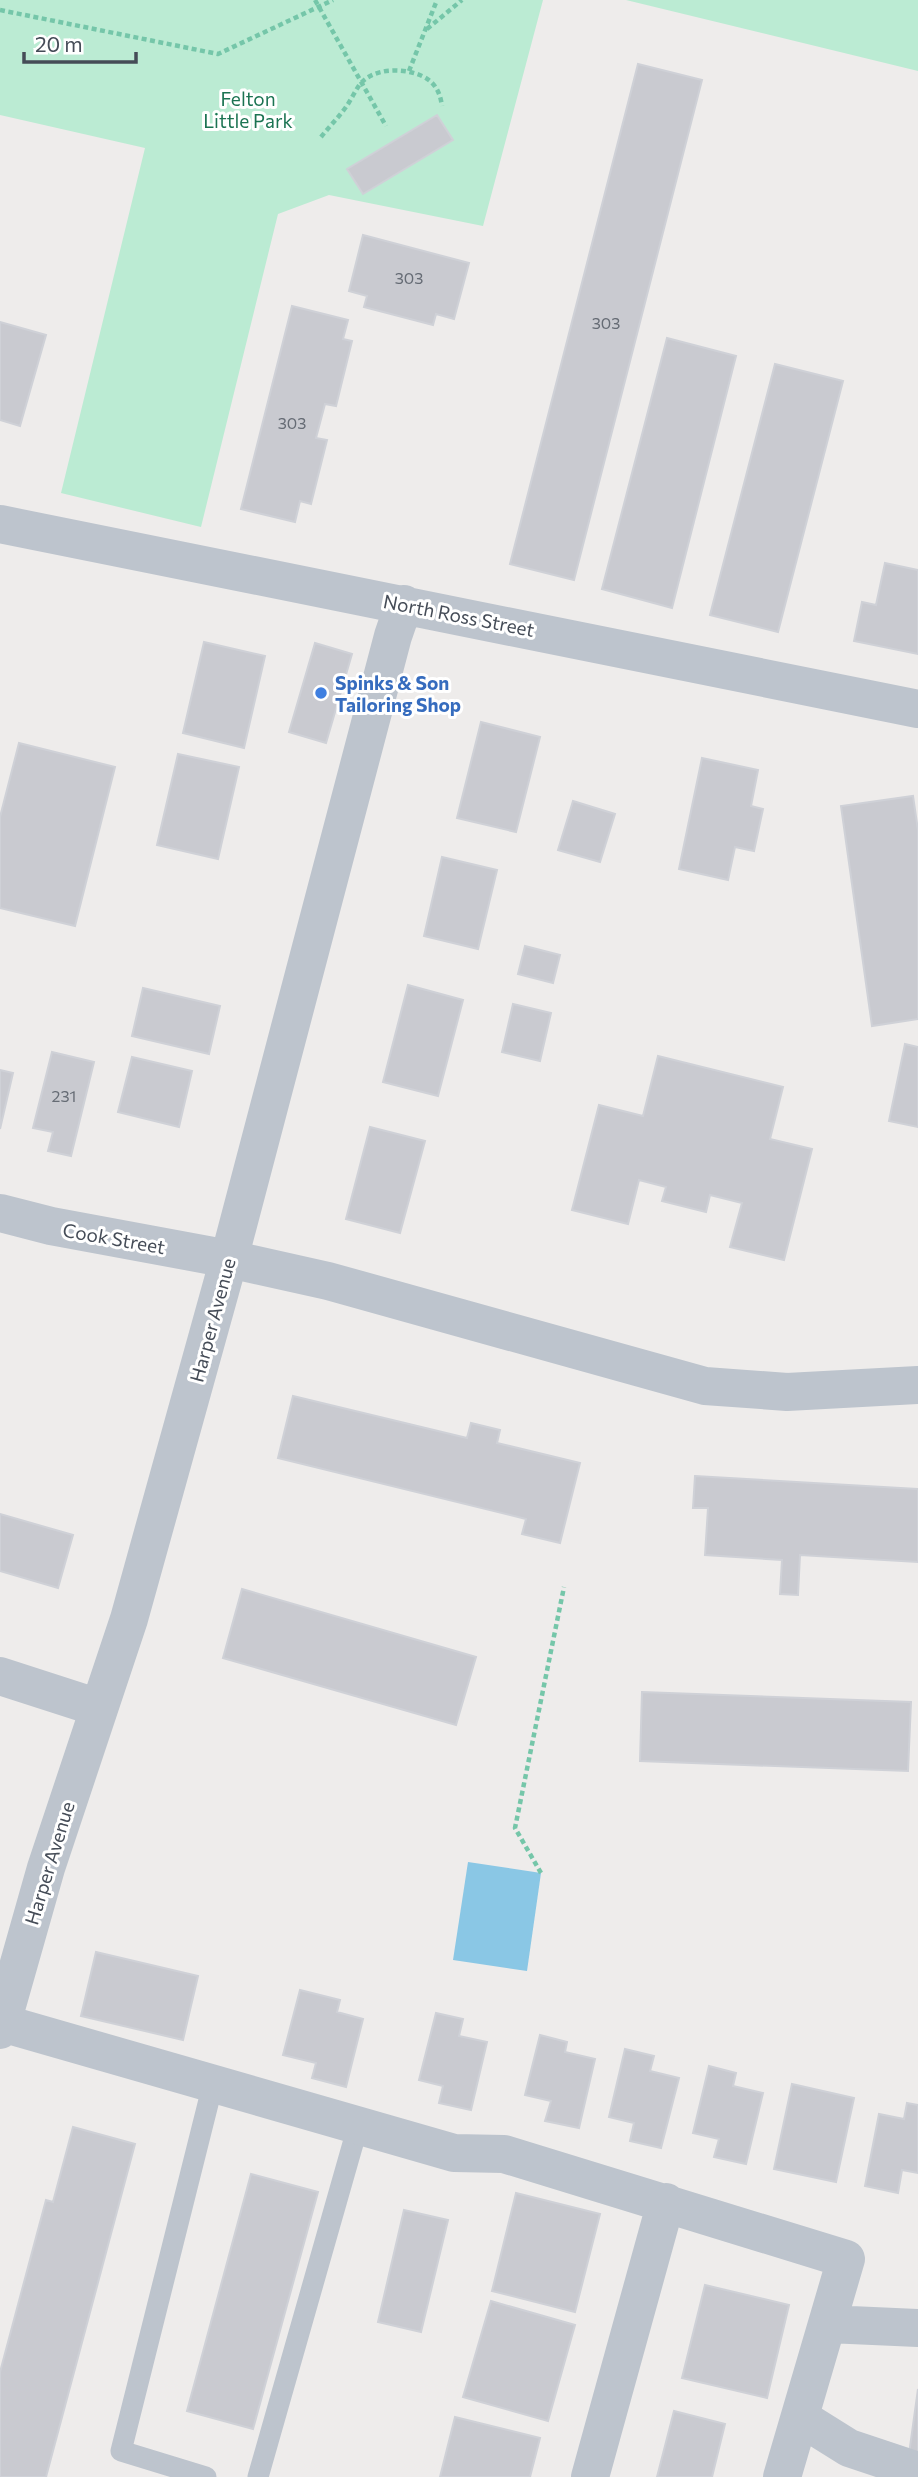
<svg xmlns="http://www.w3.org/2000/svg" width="918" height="2477" viewBox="0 0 918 2477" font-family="Commissioner,sans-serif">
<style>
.green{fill:#bbebd3}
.water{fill:#8ac7e5}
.building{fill:#c9cad0;stroke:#cfd1d7;stroke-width:2}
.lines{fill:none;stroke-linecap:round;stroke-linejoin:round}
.path{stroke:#75c6a9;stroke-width:4.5;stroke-dasharray:5 3.5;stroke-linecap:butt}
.service{stroke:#bdc4cd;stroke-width:21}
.minor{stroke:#bdc4cd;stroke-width:38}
.shop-dot{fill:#3f7fe0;stroke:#fff;stroke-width:2.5}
.labels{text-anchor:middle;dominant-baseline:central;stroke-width:6;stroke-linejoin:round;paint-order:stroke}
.number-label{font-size:16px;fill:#666c75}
.park-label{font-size:19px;fill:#1b7352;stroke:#fff}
.street-label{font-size:19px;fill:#454c57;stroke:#fff}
.shop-label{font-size:19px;font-weight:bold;fill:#366cbe;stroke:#fff;text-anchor:start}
</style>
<rect width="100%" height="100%" fill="#eeeceb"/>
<!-- green -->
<path class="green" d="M0 0H543L483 226 329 195 278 214 201 527 61 493 145 148 0 115Z
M626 0H918V71Z"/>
<!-- water -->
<path class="water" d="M468 1862 541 1873 527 1971 453 1960Z"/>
<!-- building -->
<path class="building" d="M638 64 702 80 574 580 510 564Z
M437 115 453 140 363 194 347 169Z
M363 235 469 263 454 319 436 314 433 325 364 307 367 296 349 291Z
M292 306 348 320 343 339 352 341 336 406 325 404 316 438 327 440 311 504 300 501 295 522 241 509Z
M0 322 46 335 20 426 0 420Z
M667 338 736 356 672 608 602 589Z
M775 364 843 381 778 632 710 615Z
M885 563 918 570V654L854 641 862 602 876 605Z
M204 642 265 656 244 748 183 733Z
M315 643 352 654 326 743 289 732Z
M481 722 540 737 516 832 457 818Z
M19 743 115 767 75 926 0 908V817Z
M178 754 239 767 218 859 157 845Z
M702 758 758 770 751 806 763 809 754 851 735 847 728 880 679 869Z
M913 796 918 830V1019L872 1026 841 806Z
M573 801 615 814 600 862 558 850Z
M442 857 497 870 478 949 424 936Z
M525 946 560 955 553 983 518 974Z
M408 985 463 1000 438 1096 383 1082Z
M143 988 220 1006 209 1054 132 1036Z
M513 1004 551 1013 540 1061 502 1052Z
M905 1044 918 1047V1127L889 1121Z
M52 1052 94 1062 71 1156 48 1151 53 1132 33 1128Z
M658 1056 783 1087 770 1139 812 1149 784 1260 730 1247 742 1203 710 1195 706 1212 662 1201 666 1187 639 1180 628 1224 572 1210 599 1105 643 1116Z
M132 1057 192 1071 179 1127 118 1112Z
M0 1070 13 1073 0 1129Z
M370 1127 425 1141 400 1233 346 1219Z
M293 1396 467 1438 471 1423 500 1430 497 1443 580 1463 560 1543 522 1534 526 1519 278 1458Z
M695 1476 918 1489V1562L800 1555 798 1595 780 1594 782 1560 705 1555 708 1508H693Z
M0 1514 73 1535 58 1588 0 1571Z
M242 1589 476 1657 456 1725 223 1658Z
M642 1692 911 1702 908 1771 640 1761Z
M96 1952 198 1976 183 2040 81 2016Z
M300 1990 340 2000 337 2012 363 2019 346 2087 312 2078 316 2063 283 2055Z
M436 2013 463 2019 459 2036 487 2042 471 2110 439 2103 443 2086 419 2080Z
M540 2035 567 2042 565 2052 595 2059 579 2128 545 2121 551 2101 525 2095Z
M625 2049 654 2056 650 2071 679 2078 661 2148 630 2141 634 2123 609 2117Z
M709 2066 736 2073 733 2086 763 2093 746 2164 714 2157 719 2139 693 2133Z
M792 2084 854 2098 836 2182 774 2169Z
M907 2103 918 2105V2173L902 2170 898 2193 865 2186 879 2114 904 2119Z
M73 2127 135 2144 46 2477H0V2372L46 2200 53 2202Z
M251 2174 318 2192 253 2429 187 2411Z
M516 2193 600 2214 575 2312 492 2291Z
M404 2210 448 2220 421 2332 378 2322Z
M705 2285 789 2305 767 2398 682 2378Z
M491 2301 575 2325 548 2421 463 2397Z
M918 2389V2455L909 2454Z
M674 2411 725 2424 712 2477H657Z
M455 2417 540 2438 530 2477H440Z"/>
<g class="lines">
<!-- path -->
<path class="path" d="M315 0 386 126
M0 10 218 54 333 0
M427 29 462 0
M409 71 437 0
M321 137C329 127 338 118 346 107 351 100 355 91 360 84 375 67 404 68 422 76 435 82 440 92 442 106
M541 1873 515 1828 564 1587"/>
<!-- service -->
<path class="service" d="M206 2477 121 2451 213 2084
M258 2477 358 2126"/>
<!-- minor -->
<path class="minor" d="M0 524 918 709
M0 1213 51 1226 229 1259 328 1281 705 1386 787 1392 918 1385
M0 1676 99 1708
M2 2023 454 2153 504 2154 846 2259 782 2477
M0 2030 46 1868 129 1619 229 1259 393 636 404 604
M828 2324 918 2328
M801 2418 849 2448 918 2471
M590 2477 666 2202"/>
</g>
<!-- markers -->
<circle class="shop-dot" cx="321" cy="693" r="7"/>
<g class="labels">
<!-- number labels -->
<g class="number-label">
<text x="409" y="277">303</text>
<text x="606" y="322">303</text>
<text x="292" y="422">303</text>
<text x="64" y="1095">231</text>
</g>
<!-- park labels -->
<g class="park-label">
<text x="248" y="98">Felton<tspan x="248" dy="22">Little Park</tspan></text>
</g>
<!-- street labels -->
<g class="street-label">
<text transform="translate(459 615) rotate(11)">North Ross Street</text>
<text transform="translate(114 1238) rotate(10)">Cook Street</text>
<text transform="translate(212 1320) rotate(-75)">Harper Avenue</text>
<text transform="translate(49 1863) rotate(-73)">Harper Avenue</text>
</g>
<!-- shop labels -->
<g class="shop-label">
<text x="335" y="682">Spinks &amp; Son<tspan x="335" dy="22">Tailoring Shop</tspan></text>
</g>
</g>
<!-- scale -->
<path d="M24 52v10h112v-10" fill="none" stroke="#454c57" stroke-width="3.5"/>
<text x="35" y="52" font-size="21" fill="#454c57" stroke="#ffffff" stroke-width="5" paint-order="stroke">20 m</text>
</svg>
